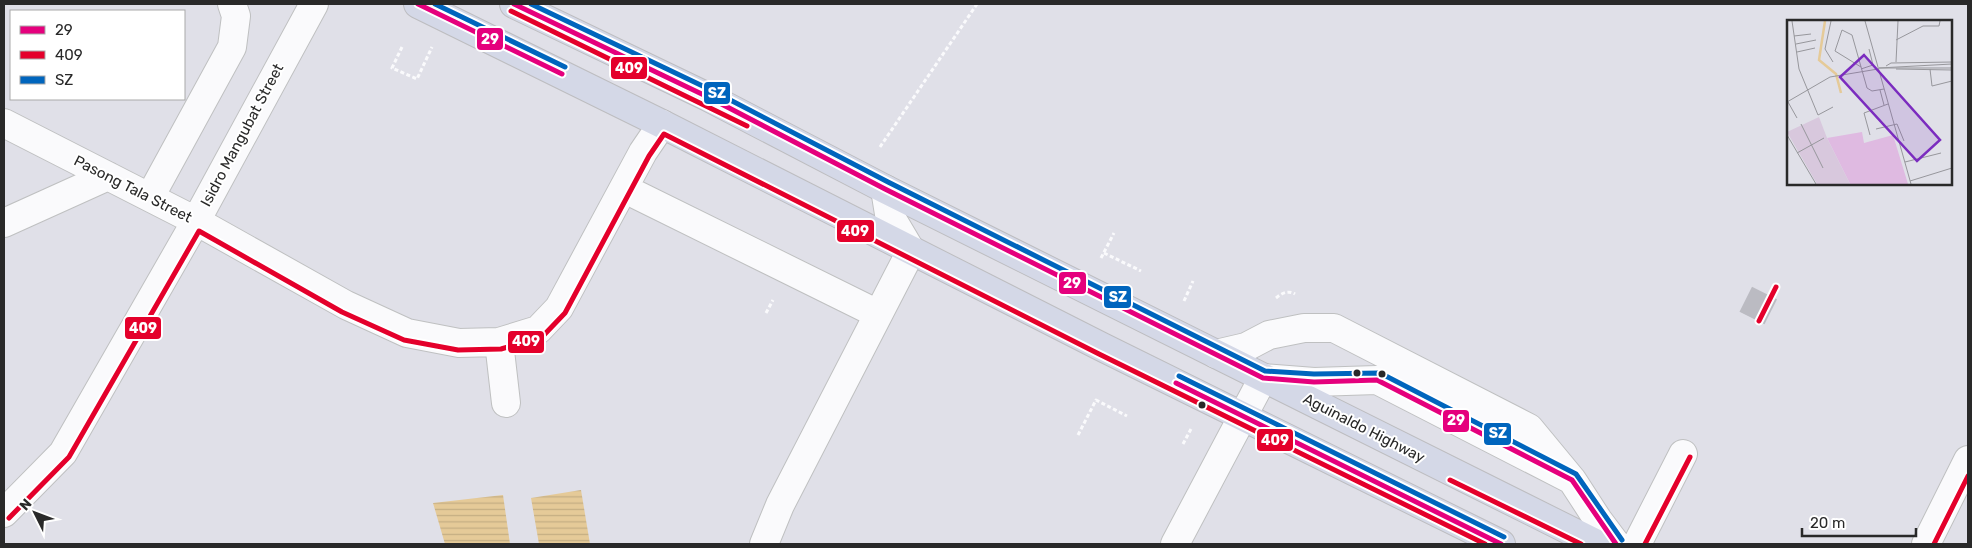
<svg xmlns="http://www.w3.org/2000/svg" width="1972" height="548" viewBox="0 0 1972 548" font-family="Rubik,sans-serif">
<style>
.water{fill:url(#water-rules)}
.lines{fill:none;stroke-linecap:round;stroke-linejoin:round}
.minor-tunnel{stroke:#bbbbc2;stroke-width:28;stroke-dasharray:28 14;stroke-linecap:butt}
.minor-casing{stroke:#bfc0c1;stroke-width:30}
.highway-casing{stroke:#bdbdc0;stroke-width:30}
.path{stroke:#fafafc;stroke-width:3;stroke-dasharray:4 2.5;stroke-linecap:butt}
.minor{stroke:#fafafc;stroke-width:28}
.highway{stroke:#d4d8e7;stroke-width:28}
.bus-1-casing{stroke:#fff;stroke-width:9}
.bus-2-casing{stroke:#fff;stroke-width:9}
.bus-3-casing{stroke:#fff;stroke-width:9}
.bus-1{stroke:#e5007d;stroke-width:5}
.bus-2{stroke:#e4002b;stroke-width:5}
.bus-3{stroke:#0065bd;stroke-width:5}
.bus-dot{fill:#292929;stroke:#fff;stroke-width:2}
.labels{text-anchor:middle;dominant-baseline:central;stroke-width:4;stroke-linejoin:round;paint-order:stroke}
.street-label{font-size:15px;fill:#292929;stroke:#fff}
.inset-river{fill:none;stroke:#e5ca98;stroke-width:2.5}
.inset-road{fill:none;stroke:#97979c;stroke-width:1}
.view{fill:#7b2cbf;fill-opacity:0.15;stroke:#7b2cbf;stroke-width:2.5}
.inset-edge{fill:none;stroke:#292929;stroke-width:2.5}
.line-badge{stroke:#fff;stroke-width:2}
.badge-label{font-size:14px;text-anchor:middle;font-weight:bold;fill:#fff}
</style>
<defs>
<pattern id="water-rules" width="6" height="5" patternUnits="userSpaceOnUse" patternTransform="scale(1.25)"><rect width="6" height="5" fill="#e5ca98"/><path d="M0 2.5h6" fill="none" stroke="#c4ae83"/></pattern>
</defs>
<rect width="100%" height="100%" fill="#e0e0e8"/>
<!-- water -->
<path class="water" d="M581 490 590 544H539L531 498Z
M503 495 510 544H445L433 503Z"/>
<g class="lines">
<!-- minor-tunnel -->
<path class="minor-tunnel" d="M1752 318 1769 284"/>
<defs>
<path id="minor" d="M4 123 196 221 346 305 407 333 459 343 499 342 538 330 559 308 643 152 662 124
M637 195 878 314
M150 197 232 47 236 16 232 4
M4 223 108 176
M499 342 506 403
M1216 354 1246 347 1269 335 1304 328H1334L1529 428 1572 480 1598 520 1616 544
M4 513 63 453 196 221 314 4
M764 544 780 505 911 251 889 214 885 189
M1175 544 1263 378 1314 382 1377 380 1572 480
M1637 544 1683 454
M1926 544 1968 460"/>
<path id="highway" d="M418 4 662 124 1102 347 1501 544
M514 4 708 97 885 189 1597 544"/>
</defs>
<!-- minor casing -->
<use href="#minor" class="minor-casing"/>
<!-- highway casing -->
<use href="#highway" class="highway-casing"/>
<!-- path -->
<path class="path" d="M402 47 392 68 417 79 432 47
M880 147 977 4
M1104 253 1141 271
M1101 258 1114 233
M1276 298C1282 293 1288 290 1295 294
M1184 301 1193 281
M766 313 773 300
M1078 435 1096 400 1127 416
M1183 444 1191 429"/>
<!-- minor -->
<use href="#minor" class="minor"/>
<!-- highway -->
<use href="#highway" class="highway"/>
<defs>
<path id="bus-1" d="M418 4 562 74
M514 4 708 97 885 189 1263 378 1314 382 1377 380 1572 480 1616 544
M1176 383 1501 544"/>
<path id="bus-2" d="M511 11 747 126
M1759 321 1776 287
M1450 480 1581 544
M9 518 69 457 199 231 342 312 404 340 458 350 501 349 542 337 565 313 649 156 664 134 1099 354 1485 544
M1645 544 1690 457
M1934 544 1968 476"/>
<path id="bus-3" d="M435 4 565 67
M531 4 711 90 888 182 1265 371 1314 374 1380 373 1576 474 1622 540
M1179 376 1504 537"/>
</defs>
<!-- bus-1 casing -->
<use href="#bus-1" class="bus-1-casing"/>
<!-- bus-2 casing -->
<use href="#bus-2" class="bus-2-casing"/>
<!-- bus-3 casing -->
<use href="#bus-3" class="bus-3-casing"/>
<!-- bus-1 -->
<use href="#bus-1" class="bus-1"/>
<!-- bus-2 -->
<use href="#bus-2" class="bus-2"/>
<!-- bus-3 -->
<use href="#bus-3" class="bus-3"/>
</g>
<!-- markers -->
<g class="bus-dot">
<circle cx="1357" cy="373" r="4.5"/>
<circle cx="1382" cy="374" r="4.5"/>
<circle cx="1202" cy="405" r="4.5"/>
</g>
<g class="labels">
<!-- street labels -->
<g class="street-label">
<text transform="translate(242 135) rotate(-62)">Isidro Mangubat Street</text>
<text transform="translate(133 189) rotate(27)">Pasong Tala Street</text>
<text transform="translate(1364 428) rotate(27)">Aguinaldo Highway</text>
</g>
</g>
<!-- overview -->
<g transform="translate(1787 20)">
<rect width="165" height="165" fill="#e0e0e8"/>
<path d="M75 112 77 123 106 115 121 164H63L40 118Z" fill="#dfbae1"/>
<path d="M32 97 40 118 63 164H30L0 112Z" fill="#d8c8dd"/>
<path class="inset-river" d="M38 1 32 40 49 54 54 73"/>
<path class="inset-road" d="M5 1 12 49 31 95 46 87M44 1 38 29 46 42M78 1 124 164M55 10 65 15 80 68 85 71 97 69M55 10 48 31 74 47M7 16 24 14M109 20 136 6H152L153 1M9 24 29 20M10 32 28 28M109 42 111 1M165 44 92 48H165M99 46 104 43 165 42M74 49 86 45 82 29M109 49 165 50M143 49 145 66 165 61M93 70 97 85M0 82 43 57 91 49M1 82 10 98M14 104 36 148M89 109 110 104 117 121M0 115 29 164M83 115 77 93 101 84M10 133 37 118M118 142 154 133M123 161 165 148"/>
<path class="view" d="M77 35 153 120 130 141 53 57Z"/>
<rect width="165" height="165" class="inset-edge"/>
</g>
<g class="line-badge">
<rect x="476" y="27" width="28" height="24" rx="5" fill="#e5007d"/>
<rect x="610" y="56" width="38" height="24" rx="5" fill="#e4002b"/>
<rect x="703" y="81" width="28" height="24" rx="5" fill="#0065bd"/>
<rect x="836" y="219" width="39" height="24" rx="5" fill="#e4002b"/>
<rect x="1058" y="271" width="29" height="24" rx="5" fill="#e5007d"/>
<rect x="1103" y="285" width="29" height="24" rx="5" fill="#0065bd"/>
<rect x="124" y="316" width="38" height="24" rx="5" fill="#e4002b"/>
<rect x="507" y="330" width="38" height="24" rx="5" fill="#e4002b"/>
<rect x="1442" y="409" width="28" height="24" rx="5" fill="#e5007d"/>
<rect x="1483" y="422" width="29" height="24" rx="5" fill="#0065bd"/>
<rect x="1256" y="428" width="38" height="24" rx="5" fill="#e4002b"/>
</g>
<g class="badge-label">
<text x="490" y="44">29</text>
<text x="629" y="73">409</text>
<text x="717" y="98">SZ</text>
<text x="855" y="236">409</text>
<text x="1072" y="288">29</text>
<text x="1118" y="302">SZ</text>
<text x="143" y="333">409</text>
<text x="526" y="346">409</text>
<text x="1456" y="425">29</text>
<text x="1498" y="438">SZ</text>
<text x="1275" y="445">409</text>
</g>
<!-- border -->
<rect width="1972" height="548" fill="none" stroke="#292929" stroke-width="10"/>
<!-- legend -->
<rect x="10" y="10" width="175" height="90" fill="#ffffff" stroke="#a9a9a9"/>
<rect x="20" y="26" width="25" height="8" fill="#e5007d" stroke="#a9a9a9"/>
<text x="55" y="35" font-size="15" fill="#292929">29</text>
<rect x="20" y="51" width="25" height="8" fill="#e4002b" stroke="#a9a9a9"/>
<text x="55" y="60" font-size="15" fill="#292929">409</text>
<rect x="20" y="76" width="25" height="8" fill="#0065bd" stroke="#a9a9a9"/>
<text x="55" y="85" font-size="15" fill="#292929">SZ</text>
<!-- north arrow -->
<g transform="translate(35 513) rotate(312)" stroke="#ffffff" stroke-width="4" paint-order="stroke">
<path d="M0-4L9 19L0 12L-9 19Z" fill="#292929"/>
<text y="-8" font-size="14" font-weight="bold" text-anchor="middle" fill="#292929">N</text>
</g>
<!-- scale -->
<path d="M1802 528v8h114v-8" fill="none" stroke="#292929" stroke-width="2.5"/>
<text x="1810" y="528" font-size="15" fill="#292929" stroke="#ffffff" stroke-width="4" paint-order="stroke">20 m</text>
</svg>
